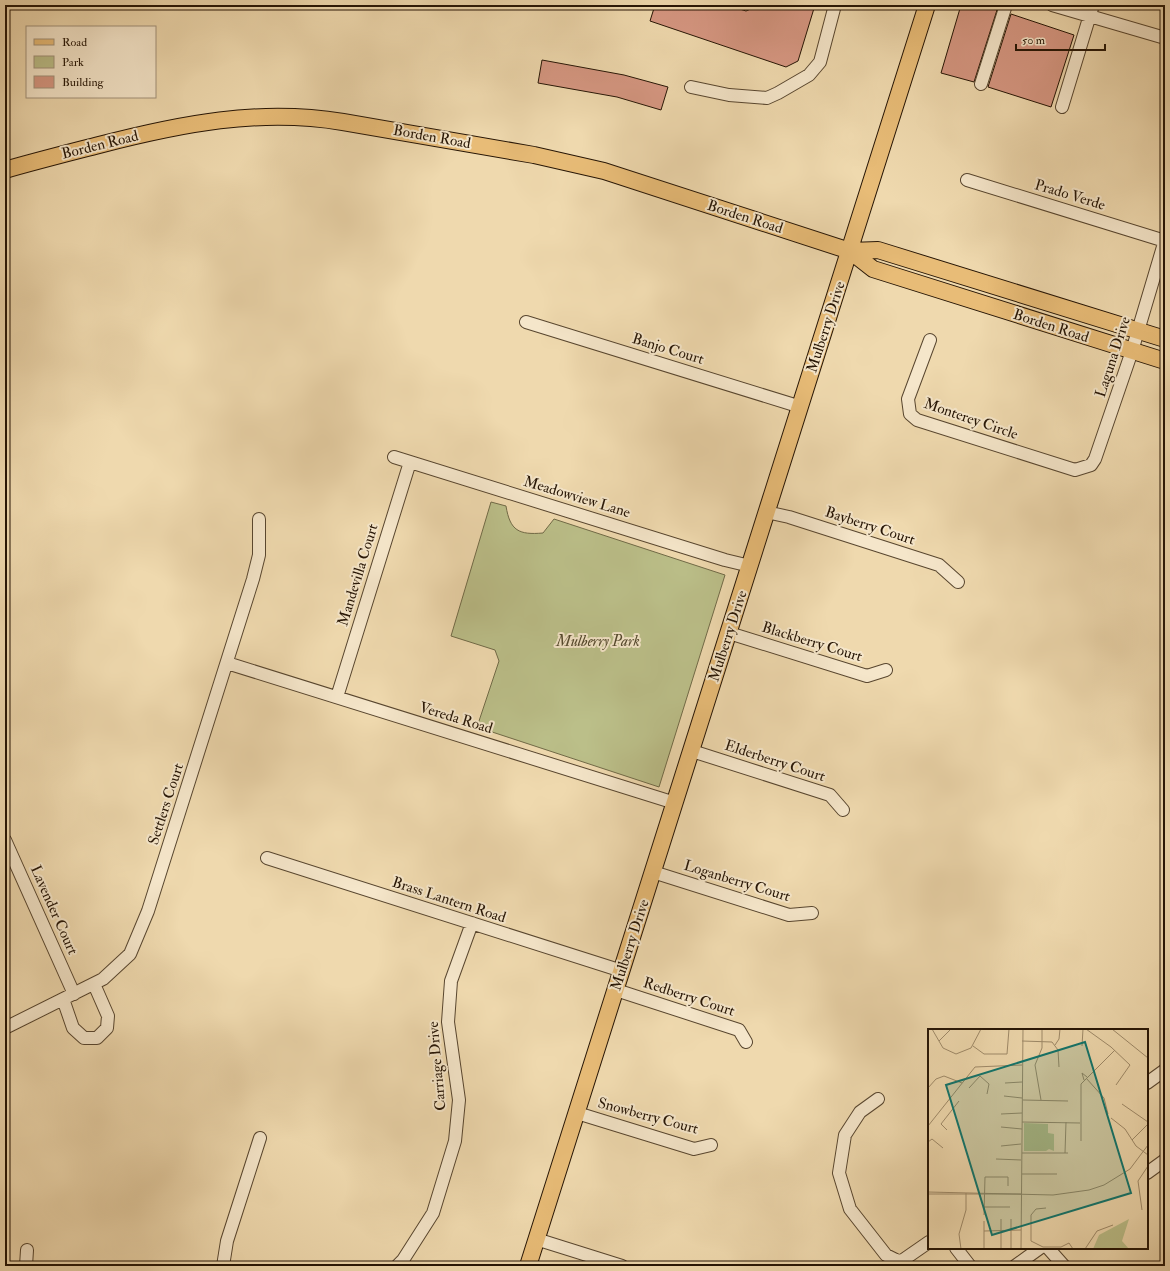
<svg xmlns="http://www.w3.org/2000/svg" width="1170" height="1271" viewBox="0 0 1170 1271" font-family="'IM FELL Double Pica',serif">
<style>
.green{fill:#bbbf89;stroke:#706a47}
.building{fill:#d69782;stroke:#261505}
.lines{fill:none;stroke-linecap:round;stroke-linejoin:round}
.minor-casing{stroke:#58462f;stroke-width:14}
.major-casing{stroke:#261505;stroke-width:18}
.minor{stroke:#f5e6ca;stroke-width:12}
.major{stroke:#e8bc77;stroke-width:16}
.labels{text-anchor:middle;dominant-baseline:central;stroke-width:4;stroke-linejoin:round;paint-order:stroke}
.street-label{font-size:15px;fill:#261505;stroke:#f5e6ca}
.park-label{font-size:15px;font-style:italic;fill:#53482d;stroke:#f5e6ca}
.inset-road{fill:none;stroke:#9f8b6a;stroke-width:1}
.view{fill:#0f766e;fill-opacity:0.15;stroke:#0f766e;stroke-width:2}
.inset-edge{fill:none;stroke:#261505;stroke-width:2}
</style>
<rect width="100%" height="100%" fill="#efd9ae"/>
<filter id="stains"><feTurbulence type="fractalNoise" baseFrequency=".005" numOctaves="4"/><feColorMatrix values="0 0 0 0 .2 0 0 0 0 .09 0 0 0 0 .02 0 0 0 .5 -.17"/></filter>
<radialGradient id="worn" r=".72"><stop offset=".6" stop-color="#630" stop-opacity="0"/><stop offset="1" stop-color="#630" stop-opacity=".3"/></radialGradient>
<!-- green -->
<path class="green" d="M491 502 506 506C510 531 519 535 543 533L554 519 725 575 659 787 477 727 499 661 495 650 451 636Z"/>
<!-- building -->
<path class="building" d="M655 5H727L746 11 760 5H815L798 61 786 67 650 21Z
M961 5H983L997 10 974 82 941 73Z
M1011 14 1074 35 1051 107 988 87Z
M542 60 624 75 668 87 661 110 617 97 538 83Z"/>
<g class="lines">
<defs>
<path id="minor" d="M1052 5 1165 38
M981 84 1006 5
M691 87 729 95 767 98 778 93 809 75 820 62 835 5
M1062 107 1093 5
M967 180 1165 241
M526 322 801 407
M930 340 908 399 910 414 917 420 1075 470 1091 465 1095 459 1132 351 1165 240
M394 457 725 560 750 566
M766 512 789 517 939 565 958 582
M729 633 867 676 886 670
M227 663 675 803
M337 697 410 462
M692 751 830 795 843 810
M5 840 74 994
M267 858 622 971
M653 872 789 915 812 913
M616 990 739 1030 746 1042
M63 999 73 1028 84 1038H97L107 1028 108 1016 94 984
M5 1028 103 979 130 954 148 911 253 579 259 555V519
M1147 1083 1165 1070
M878 1099 860 1112 845 1135 839 1173 850 1209 886 1255 898 1261 903 1260 929 1242
M577 1113 694 1149 711 1145
M1147 1173 1165 1160
M536 1239 622 1266
M956 1248 970 1266
M1048 1248 1064 1266
M26 1266 27 1250
M223 1266 227 1241 260 1138
M397 1266 403 1260 433 1213 455 1141 459 1100 448 1022 451 981 472 923
M1015 1266 1040 1248"/>
<path id="major" d="M5 170C36 161 68 153 99 145 180 124 259 108 343 122L534 155 604 171 850 251 873 269 1165 361
M850 251 878 250 1165 339
M528 1266 927 5"/>
</defs>
<!-- minor casing -->
<use href="#minor" class="minor-casing"/>
<!-- major casing -->
<use href="#major" class="major-casing"/>
<!-- minor -->
<use href="#minor" class="minor"/>
<!-- major -->
<use href="#major" class="major"/>
</g>
<g class="labels">
<!-- street labels -->
<g class="street-label">
<text transform="translate(432 137) rotate(10)">Borden Road</text>
<text transform="translate(100 145) rotate(-14)">Borden Road</text>
<text transform="translate(1070 195) rotate(17)">Prado Verde</text>
<text transform="translate(745 217) rotate(18)">Borden Road</text>
<text transform="translate(1051 326) rotate(18)">Borden Road</text>
<text transform="translate(826 327) rotate(-72)">Mulberry Drive</text>
<text transform="translate(668 349) rotate(17)">Banjo Court</text>
<text transform="translate(1113 357) rotate(-72)">Laguna Drive</text>
<text transform="translate(971 419) rotate(19)">Monterey Circle</text>
<text transform="translate(577 497) rotate(17)">Meadowview Lane</text>
<text transform="translate(870 526) rotate(18)">Bayberry Court</text>
<text transform="translate(358 575) rotate(-73)">Mandevilla Court</text>
<text transform="translate(728 636) rotate(-72)">Mulberry Drive</text>
<text transform="translate(812 642) rotate(17)">Blackberry Court</text>
<text transform="translate(456 718) rotate(17)">Vereda Road</text>
<text transform="translate(775 761) rotate(18)">Elderberry Court</text>
<text transform="translate(166 804) rotate(-72)">Settlers Court</text>
<text transform="translate(737 881) rotate(17)">Loganberry Court</text>
<text transform="translate(449 900) rotate(18)">Brass Lantern Road</text>
<text transform="translate(54 910) rotate(66)">Lavender Court</text>
<text transform="translate(630 945) rotate(-72)">Mulberry Drive</text>
<text transform="translate(689 997) rotate(18)">Redberry Court</text>
<text transform="translate(437 1066) rotate(-95)">Carriage Drive</text>
<text transform="translate(648 1116) rotate(15)">Snowberry Court</text>
</g>
<!-- park labels -->
<g class="park-label">
<text x="598" y="641">Mulberry Park</text>
</g>
</g>
<!-- overview -->
<g transform="translate(928 1029)">
<rect width="220" height="220" fill="#efd9ae"/>
<path d="M96 94 120 95V104L126 105V122L121 120 118 122H96ZM201 190 194 212 201 220H165L171 206Z" fill="#bbbf89"/>
<path class="inset-road" d="M4 0 15 19 28 25 43 19 53 0M158 0 183 18 202 36 188 56M184 0 220 29M11 12 23 0M94 12 124 13 130 21 131 38M127 16 131 10 132 0M45 17 56 25H79L81 0M154 17 155 0M158 49 176 69 180 85M156 51 154 44 159 48M77 54 94 53M0 59 8 50 16 47 34 54M41 59 52 47 61 55 59 65M76 67 94 69M95 71 140 72M113 71 107 36 114 19V0M194 75 220 93M73 85 94 84M183 89 197 100 208 117 220 126M94 93 152 94M0 97 47 38 94 36M73 98 94 100M19 101 13 95 31 72M204 111 220 95M153 112V55L187 21M0 113 4 110 15 119M73 117 93 115M94 124H140M137 124 138 93M68 130 93 131M94 145H129M0 163 125 166 161 161 176 156 202 140 220 116M0 165H93M56 178H82M118 179 108 180 103 186V212L115 218H133L141 214 145 220M214 181 210 152 220 137M56 186 57 148H80V157M56 192V220M56 202 93 201M33 220 31 205 38 181V164M73 220V190M83 220V190M93 220 95 0M157 220 169 202 185 196"/>
<path class="view" d="M157 13 203 164 64 206 18 56Z"/>
<rect width="220" height="220" class="inset-edge"/>
</g>
<!-- margin -->
<rect width="1170" height="1271" fill="none" stroke="#efd9ae" stroke-width="20"/>
<rect x="6" y="6" width="1158" height="1259" fill="none" stroke="#261505" stroke-width="2"/>
<rect x="10" y="10" width="1150" height="1251" fill="none" stroke="#261505"/>
<!-- legend -->
<rect x="26" y="26" width="130" height="72" fill="#f5e6ca" stroke="#a2927b"/>
<rect x="34" y="39" width="20" height="6" fill="#e8bc77" stroke="#a2927b"/>
<text x="62" y="46" font-size="12" fill="#261505">Road</text>
<rect x="34" y="56" width="20" height="12" fill="#bbbf89" stroke="#a2927b"/>
<text x="62" y="66" font-size="12" fill="#261505">Park</text>
<rect x="34" y="76" width="20" height="12" fill="#d69782" stroke="#a2927b"/>
<text x="62" y="86" font-size="12" fill="#261505">Building</text>
<!-- scale -->
<path d="M1016 44v6h89v-6" fill="none" stroke="#261505" stroke-width="2"/>
<text x="1022" y="44" font-size="12" fill="#261505" stroke="#f5e6ca" stroke-width="3" paint-order="stroke">50 m</text>
<rect width="100%" height="100%" filter="url(#stains)"/>
<rect width="100%" height="100%" fill="url(#worn)"/>
</svg>
